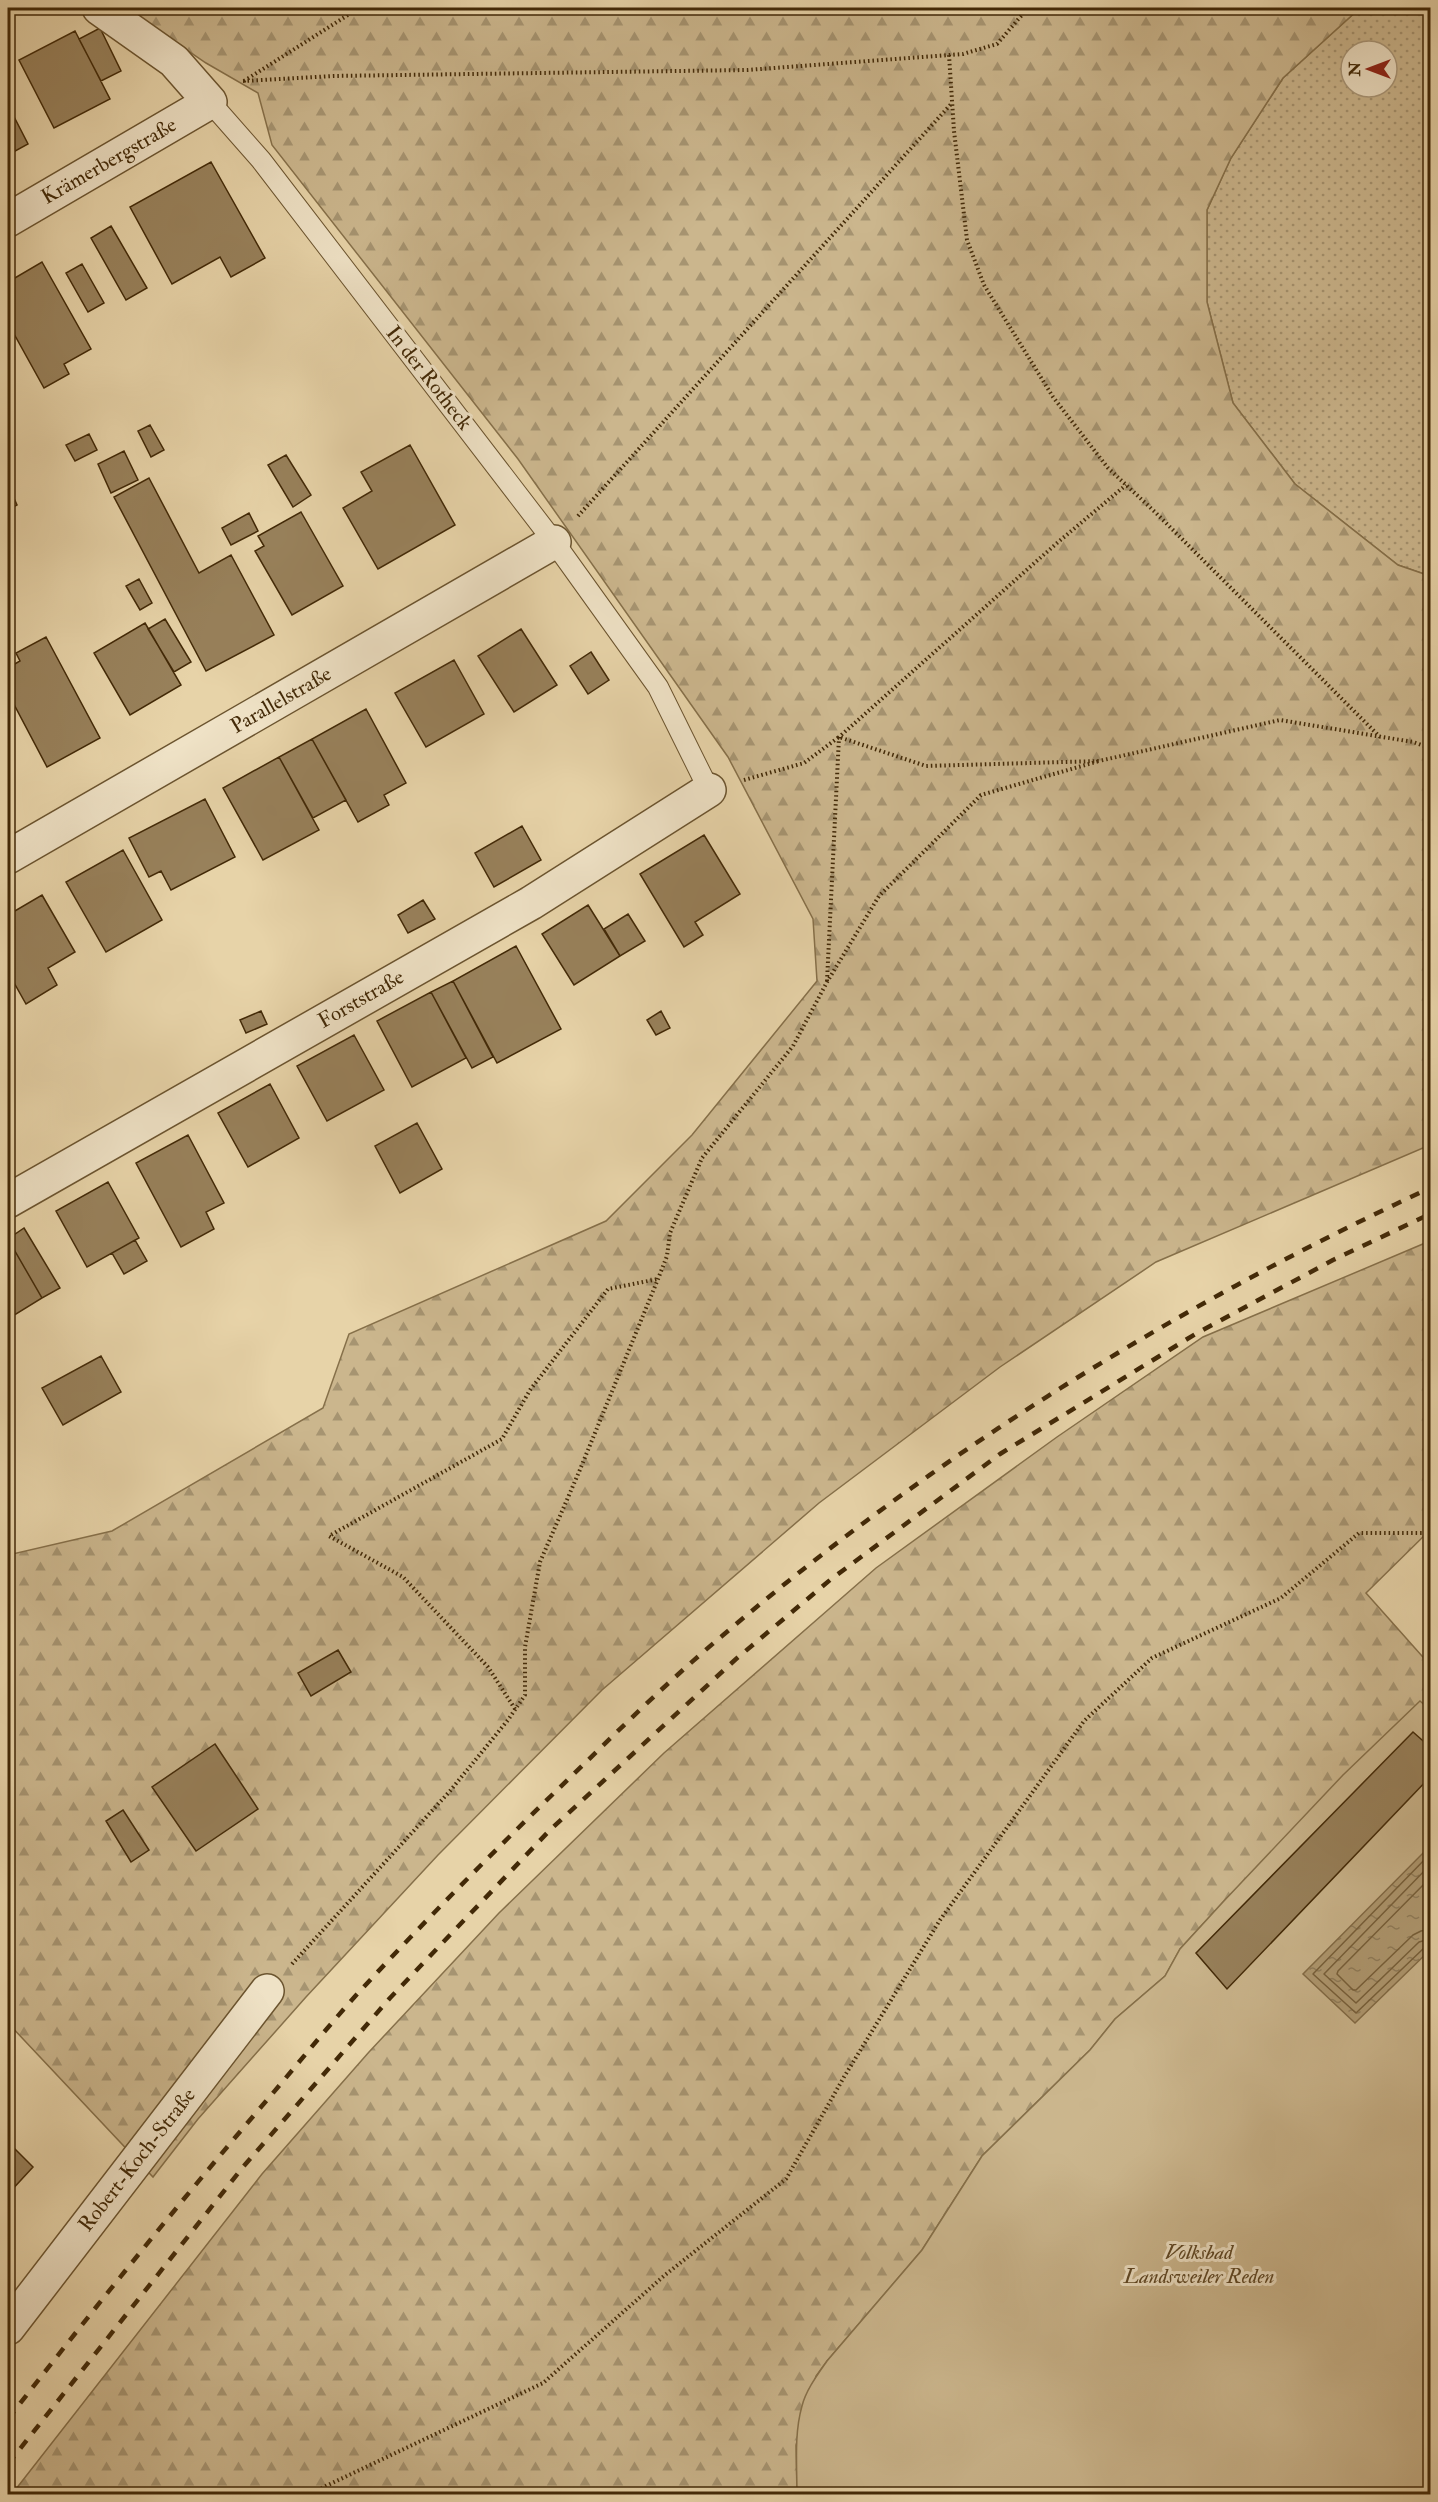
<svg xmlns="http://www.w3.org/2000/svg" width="1438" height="2502" viewBox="0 0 1438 2502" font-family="'IM FELL Double Pica',serif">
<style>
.grass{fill:url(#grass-dots);stroke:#86704a;stroke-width:1.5;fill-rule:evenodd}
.forest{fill:url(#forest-firs);stroke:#86704a;stroke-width:1.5}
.park{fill:#cbb68d;stroke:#86704a;stroke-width:1.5}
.water{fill:url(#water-ripples);stroke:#836c47;stroke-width:1.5}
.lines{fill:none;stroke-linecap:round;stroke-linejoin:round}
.shore{stroke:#78613c;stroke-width:1.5}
.building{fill:#98815b;stroke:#422907;stroke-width:1.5}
.lane-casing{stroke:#6b542f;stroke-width:22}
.street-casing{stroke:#6b542f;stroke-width:36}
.path{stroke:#422907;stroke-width:4;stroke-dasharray:1.5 3;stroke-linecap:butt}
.lane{stroke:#efe2c6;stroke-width:20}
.street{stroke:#efe2c6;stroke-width:33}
.rail{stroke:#422907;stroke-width:4.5;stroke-dasharray:10 10;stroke-linecap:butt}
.labels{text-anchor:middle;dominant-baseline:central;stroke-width:6;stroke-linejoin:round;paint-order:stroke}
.street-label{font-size:21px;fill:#422907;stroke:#efe2c6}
.park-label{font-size:21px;font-style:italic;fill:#5d4522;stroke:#efe2c6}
</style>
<defs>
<pattern id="grass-dots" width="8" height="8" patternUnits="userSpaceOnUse" patternTransform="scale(1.5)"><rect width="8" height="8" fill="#cbb68d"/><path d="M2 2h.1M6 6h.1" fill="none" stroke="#a69471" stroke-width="1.8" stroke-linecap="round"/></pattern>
<pattern id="forest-firs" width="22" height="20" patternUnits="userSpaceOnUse" patternTransform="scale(1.5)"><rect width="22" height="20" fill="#cbb68d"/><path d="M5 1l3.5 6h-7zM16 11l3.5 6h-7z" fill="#a69471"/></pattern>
<pattern id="water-ripples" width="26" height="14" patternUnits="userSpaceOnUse" patternTransform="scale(1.5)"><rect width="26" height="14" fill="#af9971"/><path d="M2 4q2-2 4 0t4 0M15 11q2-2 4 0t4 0" fill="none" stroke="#907d5b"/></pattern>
</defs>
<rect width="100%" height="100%" fill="#e7d3a8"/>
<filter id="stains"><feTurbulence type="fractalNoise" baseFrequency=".00333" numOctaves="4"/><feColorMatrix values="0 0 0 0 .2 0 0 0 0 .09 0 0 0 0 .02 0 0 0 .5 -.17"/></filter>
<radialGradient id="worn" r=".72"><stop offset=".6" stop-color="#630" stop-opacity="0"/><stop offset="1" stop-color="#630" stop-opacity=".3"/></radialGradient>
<!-- grass -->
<path class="grass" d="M1360 8H1430V576L1398 565 1295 484 1233 403 1207 302V210L1231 158 1283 78ZM1351 51H1387V87H1351Z"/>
<!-- forest -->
<path class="forest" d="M126 8H1360L1283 78 1231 158 1207 210V302L1233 403 1295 484 1398 565 1430 576V1145L1156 1262 1000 1367 819 1503 602 1690 438 1855 306 1997 198 2119 153 2177 8 2023V1555L112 1531 323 1408 349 1334 606 1221 692 1135 817 981 813 919 728 757 518 459 272 145 258 93 206 63Z
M1430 1241V1530L1366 1593 1430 1665V1710L1420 1702 1223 1902 1180 1949 1165 1976 1115 2019 1090 2050 982 2156 922 2250 827 2361 816 2376 796 2445 797 2494H12L262 2174 369 2052 499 1913 664 1753 876 1568 1057 1437 1203 1337Z"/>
<!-- park -->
<path class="park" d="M1420 1701 1430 1710V2494H797C797 2465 794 2434 802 2406 806 2390 818 2374 827 2361L922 2250 982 2156 1090 2050 1115 2019 1165 1976 1180 1949 1223 1902 1343 1775Z"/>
<!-- water -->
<path class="water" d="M1430 1846V1950L1355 2023 1303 1974Z"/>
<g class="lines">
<!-- shore -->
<path class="shore" d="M1430 1854 1313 1974 1356 2013 1424 1948 1430 1946
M1430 1865 1324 1974 1356 2003 1419 1942 1430 1939
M1430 1878 1338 1971 1337 1974 1353 1990H1356L1413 1935 1421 1931 1430 1929"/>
</g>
<!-- building -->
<path class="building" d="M100 28 121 71 101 81 79 39Z
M75 31 110 99 54 128 19 60Z
M8 105 28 144 8 155Z
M211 162 265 258 231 277 220 257 172 284 130 207Z
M111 226 147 288 126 300 91 238Z
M42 262 91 349 64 364 69 374 44 388 8 323V282Z
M82 264 104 303 88 312 66 273Z
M150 425 164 450 151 457 138 431Z
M89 434 97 450 75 461 66 445Z
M410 445 455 525 378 569 343 508 372 491 361 472Z
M124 451 138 480 111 493 98 464Z
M286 455 311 495 293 507 268 465Z
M149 478 199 573 231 555 274 635 206 671 114 497Z
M8 485 17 505 8 510Z
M301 512 343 586 292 615 255 551 264 546 258 536Z
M249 513 258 531 231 545 222 528Z
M139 579 152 603 140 610 126 586Z
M165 619 191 662 174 672 148 629Z
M145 623 181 685 130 715 94 653Z
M521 629 557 685 514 712 478 656Z
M46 637 100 738 47 767 8 693V668L20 661 16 653Z
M591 652 609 680 588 694 570 666Z
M454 660 484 714 426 747 395 693Z
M366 709 406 783 384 795 389 805 358 822 312 739Z
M312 739 346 800 313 818 279 757Z
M279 757 319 830 263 860 223 788Z
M205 799 235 857 171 890 161 871 149 877 129 838Z
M522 826 541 860 494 887 475 853Z
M704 835 740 894 695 922 703 935 684 947 640 874Z
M123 850 162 920 106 952 66 882Z
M42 895 75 952 48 968 57 985 26 1004 8 972V915Z
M423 900 435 919 408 933 398 915Z
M588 905 620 956 574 985 542 934Z
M628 914 645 941 620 956 604 929Z
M516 946 561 1029 497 1063 453 981Z
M453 981 493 1057 472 1068 431 992Z
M431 992 466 1058 412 1087 377 1021Z
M261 1011 267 1024 246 1033 240 1020Z
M661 1011 670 1028 656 1035 647 1020Z
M354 1035 384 1090 327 1121 297 1066Z
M270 1084 299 1138 248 1167 218 1113Z
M417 1123 442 1169 400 1193 375 1146Z
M188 1135 224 1203 206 1212 214 1229 181 1247 136 1163Z
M108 1182 139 1238 87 1267 56 1211Z
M24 1228 60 1288 42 1298 8 1239Z
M8 1239 42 1298 8 1319Z
M135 1240 147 1261 124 1274 112 1253Z
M101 1356 121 1392 63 1425 42 1388Z
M338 1650 351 1672 311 1696 298 1673Z
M1413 1732 1430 1747V1777L1227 1989 1196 1953Z
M215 1744 258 1809 196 1851 152 1787Z
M123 1810 149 1850 131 1862 106 1821Z
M8 2142 33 2167 8 2194Z"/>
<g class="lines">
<defs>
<path id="lane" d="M210 102 261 160 554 542 658 687 709 790"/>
<path id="street" d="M8 220 210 102 174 61 99 8
M8 857 554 542
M8 1201 531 903 709 790
M8 2328 267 1991"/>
</defs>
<!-- lane casing -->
<use href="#lane" class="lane-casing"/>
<!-- street casing -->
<use href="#street" class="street-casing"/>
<!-- path -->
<path class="path" d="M949 55 954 131 967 240 984 285 1053 397 1108 468 1155 512 1380 737
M243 81 333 76 747 70 963 54 997 44 1028 8
M244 81 359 8
M578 516 952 103
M744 780 804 763 839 737 926 766 1099 761 1280 720 1413 742 1430 748
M827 981 839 737 1057 543 1126 485
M515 1709 488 1667 403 1577 329 1536 502 1439 530 1390 608 1289 658 1279
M292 1964 450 1791 508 1720 525 1695V1647L540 1562 579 1472 658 1279 667 1256 670 1233 702 1158 793 1046 827 982 879 896 981 795 1099 761
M309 2494 543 2383 665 2275 786 2179 844 2077 940 1920 1084 1721 1152 1658 1281 1598 1359 1533H1430"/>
<!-- lane -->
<use href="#lane" class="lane"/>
<!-- street -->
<use href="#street" class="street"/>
<!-- rail -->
<path class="rail" d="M8 2419C92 2311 178 2204 267 2100 298 2064 328 2026 360 1991 431 1914 506 1839 582 1766 627 1722 673 1677 722 1636 935 1454 1176 1306 1430 1188
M8 2464 243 2167 390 1998 550 1830 736 1659 830 1580 1000 1454 1197 1333 1333 1260 1430 1214"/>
</g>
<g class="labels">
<!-- street labels -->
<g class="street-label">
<text transform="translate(109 161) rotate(-30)">Krämerbergstraße</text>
<text transform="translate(429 378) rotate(52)">In der Rotheck</text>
<text transform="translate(281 700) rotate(-30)">Parallelstraße</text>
<text transform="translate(361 999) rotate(-30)">Forststraße</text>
<text transform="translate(137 2160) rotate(-52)">Robert-Koch-Straße</text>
</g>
<!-- park labels -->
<g class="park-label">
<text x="1199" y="2252">Volksbad<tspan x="1199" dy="24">Landsweiler Reden</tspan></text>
</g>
</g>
<!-- margin -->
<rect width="1438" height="2502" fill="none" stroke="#e7d3a8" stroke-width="30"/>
<rect x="9" y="9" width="1420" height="2484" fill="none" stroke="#422907" stroke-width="3"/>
<rect x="15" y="15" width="1408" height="2472" fill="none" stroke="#422907" stroke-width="1.5"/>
<!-- north arrow -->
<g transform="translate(1369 69) rotate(270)"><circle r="28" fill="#efe2c6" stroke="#aa987a" stroke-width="1.5"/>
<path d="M0-4.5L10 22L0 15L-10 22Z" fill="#8f2418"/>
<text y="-9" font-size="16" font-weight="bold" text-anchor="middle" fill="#422907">N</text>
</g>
<rect width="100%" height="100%" filter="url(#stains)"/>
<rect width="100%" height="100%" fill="url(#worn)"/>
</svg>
